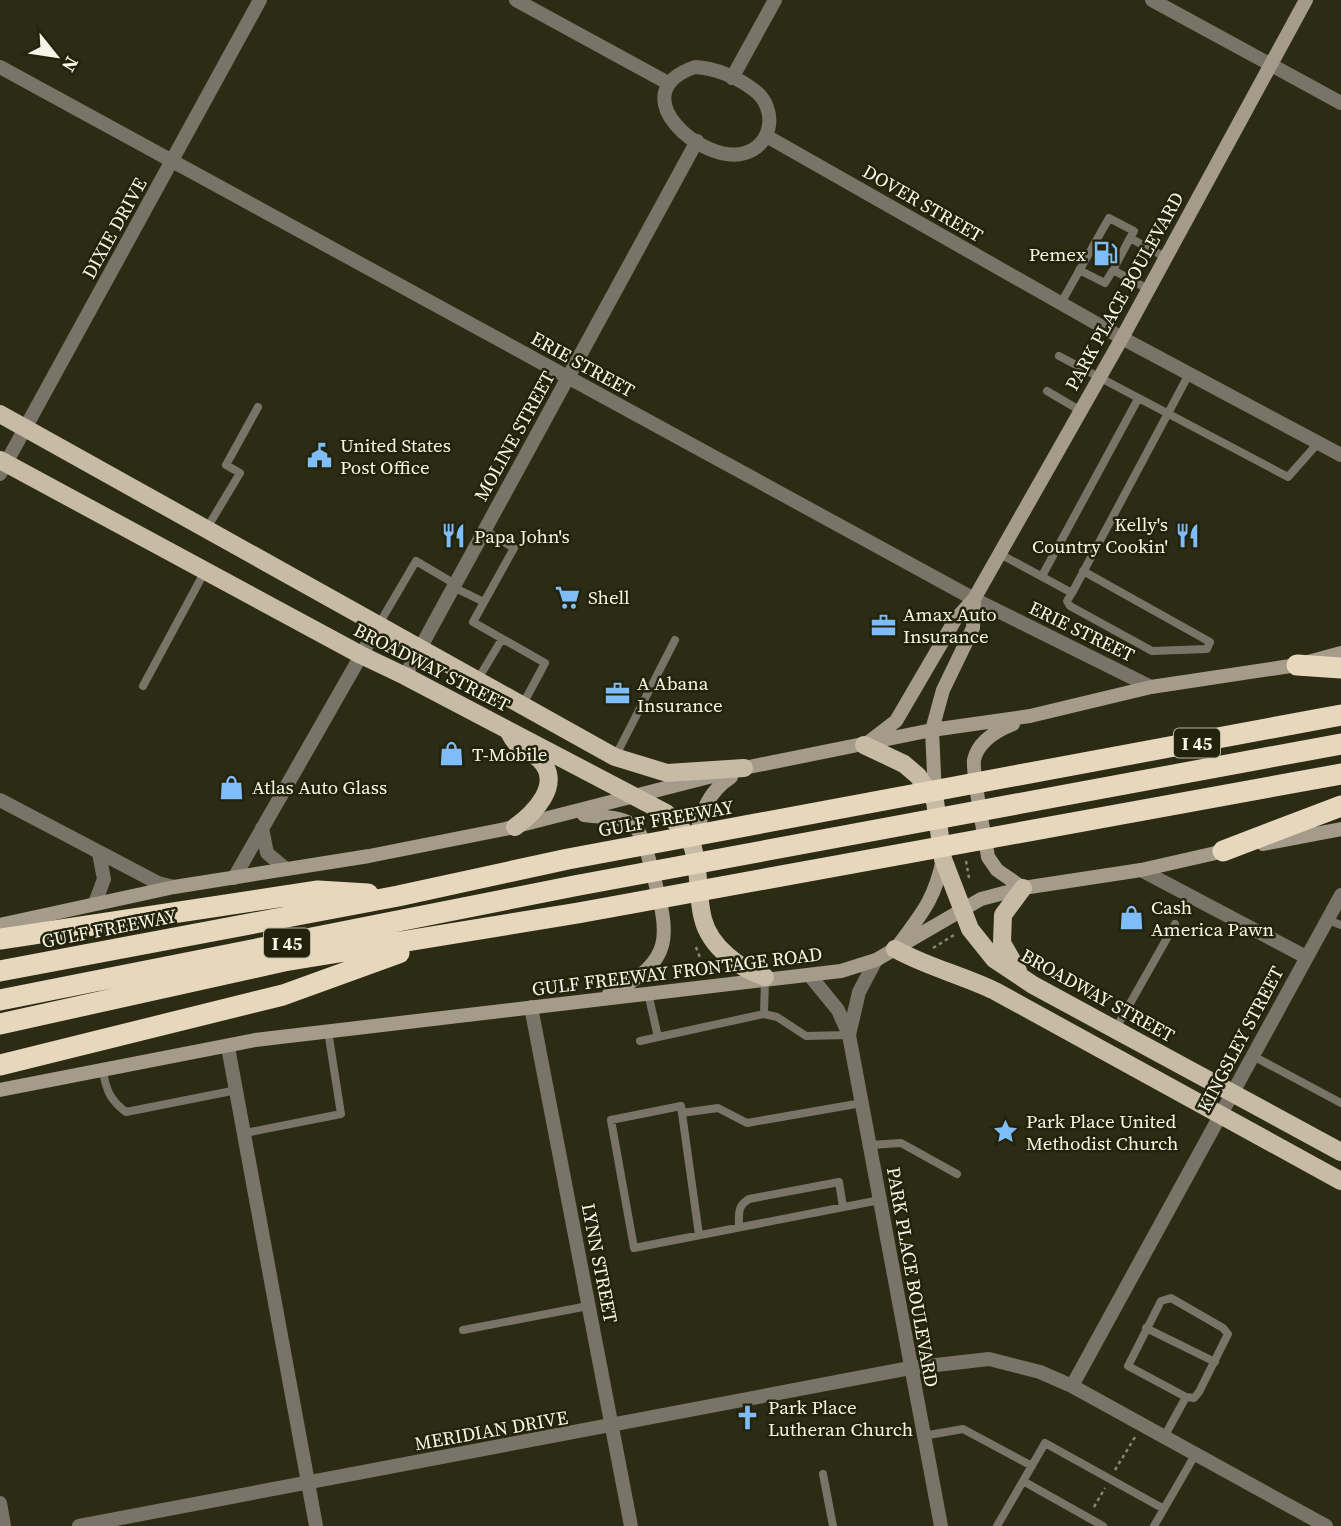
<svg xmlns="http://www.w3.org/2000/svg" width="1341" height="1526" viewBox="0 0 1341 1526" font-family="'Source Serif 4',serif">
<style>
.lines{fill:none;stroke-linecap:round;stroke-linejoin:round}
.path{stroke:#878774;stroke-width:2.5;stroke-dasharray:3.5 3.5;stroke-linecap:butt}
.service{stroke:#797368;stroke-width:8}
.minor{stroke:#797368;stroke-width:14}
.tertiary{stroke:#797368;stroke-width:14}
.secondary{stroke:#a59b8b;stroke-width:14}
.primary{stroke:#c8bba5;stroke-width:18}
.motorway{stroke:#e7d7bd;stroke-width:21}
.labels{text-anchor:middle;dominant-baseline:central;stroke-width:5;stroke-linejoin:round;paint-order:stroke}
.shield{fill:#23230b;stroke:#b5b6a4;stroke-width:2}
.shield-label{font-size:18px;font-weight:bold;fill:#f4f5e6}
.street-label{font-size:19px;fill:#f4f5e6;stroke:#23230b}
.poi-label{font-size:19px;fill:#f4f5e6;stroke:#23230b;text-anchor:start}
</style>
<rect width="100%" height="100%" fill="#2c2c15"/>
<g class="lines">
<!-- path -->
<path class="path" d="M966 861 969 878
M696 947 705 971
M933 948 954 935
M1115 1470 1135 1437
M1094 1507 1105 1488"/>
<!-- service -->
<path class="service" d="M1079 270 1105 283 1113 270
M1148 289 1113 270 1130 238 1165 257
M1061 303 1109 218 1134 231 1130 238
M1059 356 1288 477 1318 443
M1047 391 1081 411
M207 528 240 473 226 465 258 407
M484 530 514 548 473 622 545 663 523 704
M1000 554 1072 593 1189 374
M1042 576 1138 399
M453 587 484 602
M1072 593 1067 601 1070 606 1152 651 1207 649 1210 642 1083 571
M379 624 416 561 455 584
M478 679 502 639
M143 686 205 571
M615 757 675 640
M1328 920 1341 925
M648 993 658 1037
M764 1014 765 978
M1115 1030 1175 924
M640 1041 764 1014 777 1017 806 1036 849 1035
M1253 1056 1341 1103
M103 1071C106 1090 110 1100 126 1112L237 1090
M682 1113 718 1108 747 1123 862 1103
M245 1133 341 1114 328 1031
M870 1145 901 1143 957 1174
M739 1227C739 1214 737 1206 749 1199L839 1182 843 1207
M699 1235 681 1106 611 1120 634 1248 880 1200
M1146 1328 1215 1362
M463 1330 588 1306
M923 1436 963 1429 1032 1466
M1164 1437 1186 1397 1128 1366 1161 1301 1171 1298 1223 1328 1228 1334 1199 1392 1194 1398 1186 1397
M823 1474 833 1526
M1023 1481 1103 1526
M997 1526 1045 1443 1164 1509
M1154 1526 1195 1455"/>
<!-- minor -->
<path class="minor" d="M516 0 668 83
M1152 0 1341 103
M0 67 974 599 1151 687
M695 67C715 68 737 77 754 90 778 108 773 145 745 153 703 166 619 93 695 67Z
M732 78 775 0
M768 137 1122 338 1341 455
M405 676 697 141
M0 800 158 883 174 887
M262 828 267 853 286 869
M1141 870 1306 957
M234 878 379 624
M95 903 104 879 99 853
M531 1007 631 1526
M228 1047 316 1526
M1072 1386 1341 895
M0 1503 4 1526
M79 1526 910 1368 989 1359 1040 1372 1072 1386 1326 1526"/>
<!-- tertiary -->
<path class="tertiary" d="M0 474 260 0
M811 977 838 1010 849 1035 941 1526
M849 1035 859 992 876 960"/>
<!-- secondary -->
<path class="secondary" d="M1013 724C998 730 978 741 974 760 972 774 985 838 988 857L997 870 1023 888
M870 741 896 721 955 620 974 599 1122 338 1306 0
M935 796 932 730 943 690 973 628 974 599
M584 815C598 817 618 816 631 824 644 833 647 853 651 867 669 934 678 960 609 994
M694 842C702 814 706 793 731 777
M1263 844 1341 829
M0 925 174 887 369 856 505 829 744 768 932 730 1030 716 1151 687 1297 665 1341 653
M900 943C923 912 935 898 943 859
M0 1090 255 1040 841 971 876 960 981 899 1023 888 1141 870 1229 850"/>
<!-- primary -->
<path class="primary" d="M0 414 615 757 667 773 744 768
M0 460 361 655 405 676 666 813C677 823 688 834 693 848 700 871 697 897 703 919 710 947 740 969 765 977
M509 732C521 755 526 746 540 760 564 784 533 814 515 827
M864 745 904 764 918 776 935 801 943 859 970 929 994 959 1033 985 1341 1152
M895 949C927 967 962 975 995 991L1341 1181
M1018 971 1002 943 1003 915 1023 888"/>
<!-- motorway -->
<path class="motorway" d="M1297 665 1341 668
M1223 851 1341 806
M0 939 318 891 368 894
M0 971 398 896 568 859 1341 715
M0 1000 574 886 1341 744
M0 1024 284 961 578 913 1341 774
M0 1065 283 995 399 953"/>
</g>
<!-- icons -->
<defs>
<symbol id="fuel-bare" viewBox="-9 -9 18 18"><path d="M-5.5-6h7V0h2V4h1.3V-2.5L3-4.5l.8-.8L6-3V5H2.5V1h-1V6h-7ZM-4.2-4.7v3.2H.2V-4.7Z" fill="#7fbdf9" stroke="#23230b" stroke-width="2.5" paint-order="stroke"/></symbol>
<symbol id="civic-bare" viewBox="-9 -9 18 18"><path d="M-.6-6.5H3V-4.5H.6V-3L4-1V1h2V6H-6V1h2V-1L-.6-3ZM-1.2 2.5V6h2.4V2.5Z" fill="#7fbdf9" stroke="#23230b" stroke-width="2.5" paint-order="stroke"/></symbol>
<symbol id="restaurant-bare" viewBox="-9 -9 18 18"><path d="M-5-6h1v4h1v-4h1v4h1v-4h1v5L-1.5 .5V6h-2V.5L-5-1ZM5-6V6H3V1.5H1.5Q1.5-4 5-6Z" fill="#7fbdf9" stroke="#23230b" stroke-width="2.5" paint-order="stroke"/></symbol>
<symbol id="supermarket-bare" viewBox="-9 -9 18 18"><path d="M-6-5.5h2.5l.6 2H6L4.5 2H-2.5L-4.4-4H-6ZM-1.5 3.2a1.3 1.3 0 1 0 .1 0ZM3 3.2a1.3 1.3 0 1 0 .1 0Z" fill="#7fbdf9" stroke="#23230b" stroke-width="2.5" paint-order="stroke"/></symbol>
<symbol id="office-bare" viewBox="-9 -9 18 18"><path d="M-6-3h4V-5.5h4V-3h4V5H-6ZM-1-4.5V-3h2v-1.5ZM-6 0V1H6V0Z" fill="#7fbdf9" stroke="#23230b" stroke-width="2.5" paint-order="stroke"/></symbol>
<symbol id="shop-bare" viewBox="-9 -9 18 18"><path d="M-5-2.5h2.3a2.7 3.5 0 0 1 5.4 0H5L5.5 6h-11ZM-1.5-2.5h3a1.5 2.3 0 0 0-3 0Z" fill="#7fbdf9" stroke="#23230b" stroke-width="2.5" paint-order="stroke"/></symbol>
<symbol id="sight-bare" viewBox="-9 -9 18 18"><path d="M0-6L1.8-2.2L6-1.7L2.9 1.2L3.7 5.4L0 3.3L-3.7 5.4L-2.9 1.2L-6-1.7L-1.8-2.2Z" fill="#7fbdf9" stroke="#23230b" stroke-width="2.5" paint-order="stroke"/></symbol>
<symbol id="church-bare" viewBox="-9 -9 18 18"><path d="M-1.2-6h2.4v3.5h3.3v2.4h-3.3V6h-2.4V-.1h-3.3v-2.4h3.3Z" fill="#7fbdf9" stroke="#23230b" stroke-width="2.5" paint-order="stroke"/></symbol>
</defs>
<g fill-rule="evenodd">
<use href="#fuel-bare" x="1088" y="236" width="35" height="35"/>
<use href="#civic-bare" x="302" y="438" width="35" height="35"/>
<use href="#restaurant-bare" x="1170" y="518" width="35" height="35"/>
<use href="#restaurant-bare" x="436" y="518" width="35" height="35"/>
<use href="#supermarket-bare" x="550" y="580" width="35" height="35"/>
<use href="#office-bare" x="866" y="608" width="35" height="35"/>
<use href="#office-bare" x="600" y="676" width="35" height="35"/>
<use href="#shop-bare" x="434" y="736" width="35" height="35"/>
<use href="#shop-bare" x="214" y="770" width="35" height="35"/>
<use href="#shop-bare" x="1114" y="900" width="35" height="35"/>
<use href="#sight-bare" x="988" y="1114" width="35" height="35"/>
<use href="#church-bare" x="730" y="1400" width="35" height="35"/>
</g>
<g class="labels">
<!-- shield labels -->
<g class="shield">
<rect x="1174" y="728.5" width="46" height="29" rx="5"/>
<rect x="264" y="928.5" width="46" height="29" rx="5"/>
</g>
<g class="shield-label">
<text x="1197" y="743">I 45</text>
<text x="287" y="943">I 45</text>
</g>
<!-- street labels -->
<g class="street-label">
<text transform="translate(923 203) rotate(30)">DOVER STREET</text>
<text transform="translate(114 228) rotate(-61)">DIXIE DRIVE</text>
<text transform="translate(1124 291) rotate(-61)">PARK PLACE BOULEVARD</text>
<text transform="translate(583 364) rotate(29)">ERIE STREET</text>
<text transform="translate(514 436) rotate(-61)">MOLINE STREET</text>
<text transform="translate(1082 631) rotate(26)">ERIE STREET</text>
<text transform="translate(432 667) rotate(27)">BROADWAY STREET</text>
<text transform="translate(666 818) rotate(-10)">GULF FREEWAY</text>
<text transform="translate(109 928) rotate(-11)">GULF FREEWAY</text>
<text transform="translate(677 971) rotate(-7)">GULF FREEWAY FRONTAGE ROAD</text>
<text transform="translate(1098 995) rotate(29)">BROADWAY STREET</text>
<text transform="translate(1240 1039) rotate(-62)">KINGSLEY STREET</text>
<text transform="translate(600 1263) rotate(79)">LYNN STREET</text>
<text transform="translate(913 1277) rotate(80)">PARK PLACE BOULEVARD</text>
<text transform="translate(491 1430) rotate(-10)">MERIDIAN DRIVE</text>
</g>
<!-- poi labels -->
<g class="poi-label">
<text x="1086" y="254" text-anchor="end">Pemex</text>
<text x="340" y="445">United States<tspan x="340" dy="22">Post Office</tspan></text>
<text x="1168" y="524" text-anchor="end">Kelly's<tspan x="1168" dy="22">Country Cookin'</tspan></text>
<text x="474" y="536">Papa John's</text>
<text x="588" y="597">Shell</text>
<text x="903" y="614">Amax Auto<tspan x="903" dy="22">Insurance</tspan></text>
<text x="637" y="683">A Abana<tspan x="637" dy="22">Insurance</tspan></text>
<text x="472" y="754">T-Mobile</text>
<text x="252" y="787">Atlas Auto Glass</text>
<text x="1151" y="907">Cash<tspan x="1151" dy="22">America Pawn</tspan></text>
<text x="1026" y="1121">Park Place United<tspan x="1026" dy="22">Methodist Church</tspan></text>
<text x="768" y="1407">Park Place<tspan x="768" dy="22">Lutheran Church</tspan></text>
</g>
</g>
<!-- north arrow -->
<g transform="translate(56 56) rotate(120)" stroke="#23230b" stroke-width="5" paint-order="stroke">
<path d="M0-5L12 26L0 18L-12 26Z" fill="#f4f5e6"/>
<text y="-10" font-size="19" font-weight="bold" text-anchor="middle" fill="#f4f5e6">N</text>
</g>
</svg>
